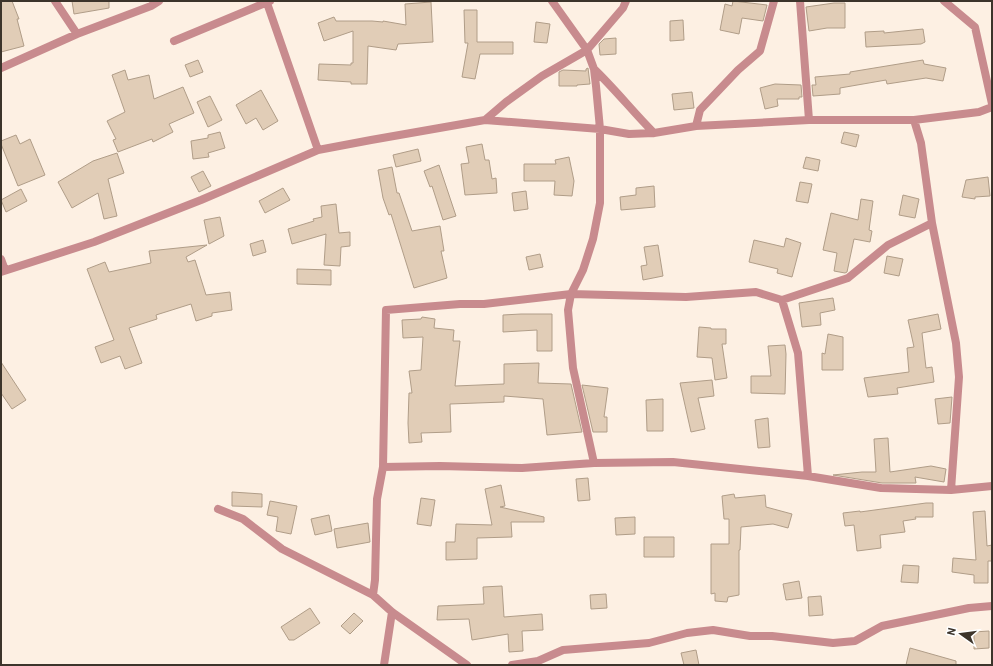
<svg xmlns="http://www.w3.org/2000/svg" width="993" height="666" viewBox="0 0 993 666" font-family="Barlow,sans-serif">
<style>
.building{fill:#e1cdb7;stroke:#b09d88}
.lines{fill:none;stroke-linecap:round;stroke-linejoin:round}
.street{stroke:#c88b8e;stroke-width:8}
</style>
<rect width="100%" height="100%" fill="#fdf0e3"/>
<!-- building -->
<path class="building" d="M1 1H12L19 19H17L24 46 1 52Z
M72 1H109V8L74 14Z
M733 1 767 5 763 21 742 18 739 34 720 30 725 4 732 6Z
M431 2 433 42 398 44 396 50 368 46 367 84H351V82L318 80 319 64 351 65V63H353V31L324 41 318 23 334 17 336 21H372L383 22V21L406 25 405 4Z
M834 3H845V28H827L809 31 806 7Z
M464 10H477V42H513V54H480L475 79 462 77 468 43H465Z
M683 20 684 40 670 41V21Z
M536 22 550 24 547 43 534 42Z
M923 29 925 42 921 44 866 47 865 32 884 31V33Z
M616 38V54L600 55 599 44 604 39Z
M198 60 203 72 190 77 185 65Z
M923 60 924 64 946 68 943 81 926 78 887 84 886 80 840 88V94L813 96 812 85H816L815 77 850 74V72Z
M588 68 590 84 577 85V86H559V72L563 70 586 71V69Z
M125 70 128 80 149 75 154 99 183 87 194 113 169 124 173 132 153 142 152 139 118 152 113 140 116 139 107 121 125 112 112 75Z
M775 84 801 85 802 97H799V99H777L778 106 765 109 760 88Z
M261 90 278 121 263 130 256 118 246 124 236 105Z
M692 92 694 108 674 110 672 94Z
M210 96 222 120 208 127 197 102Z
M220 132 225 148 208 153 209 157 193 159 191 141 208 138V135Z
M844 132 859 135 856 147 841 143Z
M16 135 20 144 30 139 45 175 18 186 1 144V141Z
M482 144 485 160H489L492 179 496 178 497 193 465 195 461 164 469 163 466 147Z
M418 149 421 161 396 167 393 155Z
M117 153 124 173 108 179 117 216 104 219 98 193 72 208 58 182 93 161Z
M569 157 574 181 572 196 554 195 555 181H524V164H556L555 160Z
M806 157 820 160 818 171 803 168Z
M439 165 456 216 443 220 432 186 430 187 424 171Z
M392 167 397 193H399L412 231 440 226 444 251H441L447 278 414 288 391 214 389 215 383 198 378 170Z
M203 171 211 186 199 192 191 177Z
M988 177 990 196 975 197V199L962 197 966 180Z
M800 182 812 184 808 203 796 201Z
M654 186 655 207 621 210 620 197 636 195V188Z
M283 188 290 200 265 213 259 201Z
M21 189 27 201 6 212 1 200Z
M526 191 528 209 514 211 512 193Z
M903 195 919 199 915 218 899 215Z
M861 199 873 201 869 230 872 231 870 242 854 239 847 272 845 273 834 271 837 253 823 250 831 213 858 220Z
M336 204 339 233 350 232V246L341 247 340 266 324 265 326 234 292 244 288 229 314 221 313 219 322 217 321 206Z
M220 217 224 236 209 244 204 220Z
M786 238 801 243 792 277 777 273 778 269 749 262 754 240 784 247Z
M263 240 266 252 253 256 250 244Z
M207 245 186 257 188 262 195 260 206 295 230 292 232 310 212 313V316L196 321 191 304 156 315 157 319 129 328 142 363 125 369 120 356 101 363 95 347 114 340 87 269 105 262 109 272 151 263 149 251Z
M658 245 663 276 643 280 641 266 647 265 644 247Z
M540 254 543 267 529 270 526 257Z
M887 256 903 259 899 276 884 273Z
M297 269 331 270V285L297 284Z
M833 298 835 310 820 313 821 325 802 327 799 303Z
M521 314H552V351H537V330L503 332V315Z
M938 314 941 329 922 333 926 368 932 367 934 382 897 388 898 394 868 397 864 378 909 372 907 348 914 347 908 320Z
M422 317 435 319 434 328 454 330 453 341H460L455 386 504 384V364L539 363 538 383 571 384 582 432 547 435 543 399 504 396V402L450 404 451 432 421 433 422 442 409 443 408 423 409 393H412L409 371 421 370 423 337 403 338 402 320 421 319Z
M699 327 711 328V329H726V344H722L727 378 715 380 712 358 697 357Z
M828 334 843 337V370H822V353L825 354Z
M785 345 786 354 785 394 751 393V376H771L768 346Z
M1 362 26 400 12 409 1 393Z
M712 380 714 396 698 398 705 429 691 432 680 383Z
M582 385 608 388 604 417H607V432H593Z
M952 397 950 423 938 424 935 399Z
M663 399V431H647L646 400Z
M768 418 770 447 758 448 755 420Z
M888 438 890 472 931 466 946 469 944 482 915 477 916 483H882L833 475 862 472H876L874 439Z
M588 478 590 500 578 501 576 479Z
M501 485 505 506 500 507 544 517V522H511L512 537 477 538V559L446 560V542H455L456 524 492 525 485 489Z
M232 492 262 494V507L232 506Z
M734 494 735 498 765 495 766 507 792 514 788 528 773 524 741 527 740 550H739V595L728 597 727 602 715 601V593L711 594V544H729V519H724L722 496Z
M421 498 435 500 431 526 417 524Z
M270 501 297 506 291 534 276 531 278 517 267 515Z
M926 503H933V517H915L916 519 903 521 905 532 880 535 881 548 857 551 854 525 845 526 843 513 860 511V512Z
M985 511 987 546 992 545V561H988V583H974V575L952 572 953 558 976 560 973 512Z
M329 515 332 531 315 535 311 519Z
M635 517V534L616 535 615 518Z
M368 523 370 542 337 548 334 529Z
M644 537H674V557H644Z
M903 565 919 566 918 583 901 582Z
M799 581 802 598 786 600 783 584Z
M502 586 504 617 542 614 543 630 522 631 523 651 509 652 508 634 472 640 469 619 437 620 438 606 484 604 483 587Z
M606 594 607 608 591 609 590 595Z
M821 596 823 615 809 616 808 597Z
M310 608 320 623 294 640H289L281 627Z
M354 613 363 621 350 634 341 626Z
M989 631V648L974 649V632Z
M910 648 956 661V665H906Z
M696 650 699 665H684L681 653Z"/>
<g class="lines">
<!-- street -->
<path class="street" d="M55 1 77 34
M552 1 587 50 594 69 596 86 600 129V203L593 239 583 270 571 294 568 310 573 368 594 463
M800 1 809 120
M944 1 975 27 992 104
M267 3 318 150
M174 41 270 1
M1 68 77 34 151 6 159 1
M594 69C615 89 633 112 654 133
M485 120 506 102 542 76 587 50 623 8 626 1
M914 120 921 143 932 223 956 343 959 377 951 490
M696 126 700 110 738 70 760 51 774 1
M1 259 5 270
M1 272 94 242 201 200 318 150 371 140 485 120 600 129 629 134 654 133 696 126 809 120H914L979 112 992 107
M782 300 798 353 808 476
M383 467 440 466 522 468 594 463 673 462 808 476 881 488 951 490 992 486
M218 509 243 519 282 549 373 595 392 612 467 665
M373 595 375 580 377 499 383 467 386 310 460 304H484L571 294 686 297 756 292 782 300 848 278 888 245 932 223
M384 665 392 612
M512 665 538 661 563 650 649 643 687 633 713 630 750 636H772L833 643 855 641 882 626 969 608 992 606"/>
</g>
<!-- border -->
<rect width="993" height="666" fill="none" stroke="#3c342b" stroke-width="4"/>
<!-- north arrow -->
<g transform="translate(961 634) rotate(284)" stroke="#ffffff" stroke-width="3" paint-order="stroke">
<path d="M0-3L7 15L0 10L-7 15Z" fill="#3c342b"/>
<text y="-6" font-size="11" font-weight="bold" text-anchor="middle" fill="#3c342b">N</text>
</g>
</svg>
